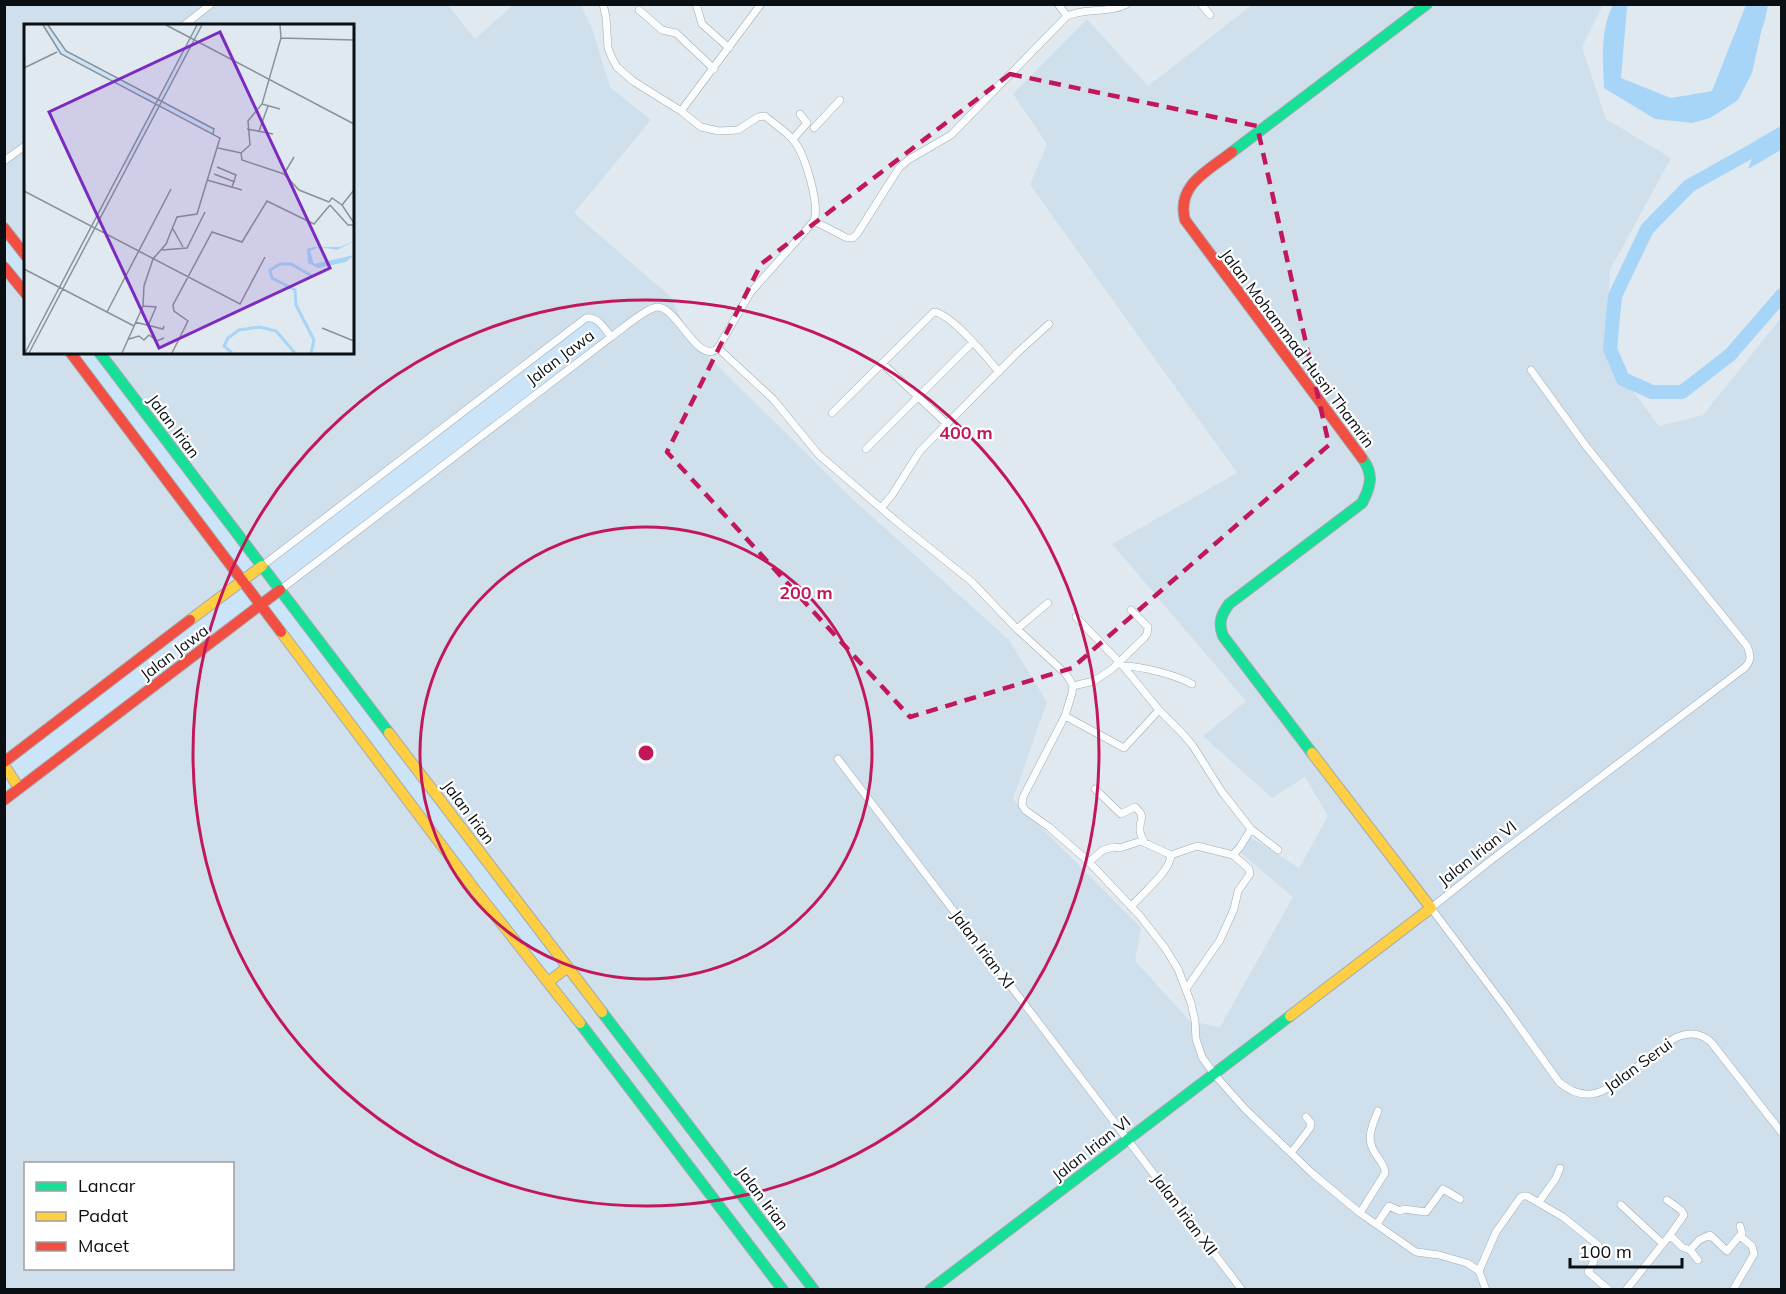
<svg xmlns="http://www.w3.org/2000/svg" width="1786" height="1294" viewBox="0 0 1786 1294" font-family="Mulish,sans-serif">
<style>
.built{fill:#cfe0ec;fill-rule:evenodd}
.green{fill:#cbe4f7;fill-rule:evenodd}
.water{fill:#a7d5f7}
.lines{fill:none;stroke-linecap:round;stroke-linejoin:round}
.river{stroke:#a7d5f7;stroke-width:14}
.street-casing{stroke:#a3aaaf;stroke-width:8}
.fast-casing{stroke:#a3aaaf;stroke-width:12}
.slow-casing{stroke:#a3aaaf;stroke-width:12}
.jam-casing{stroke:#a3aaaf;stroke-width:12}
.street{stroke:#fafcfd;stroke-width:7}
.fast{stroke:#16e098;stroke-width:10}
.slow{stroke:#ffcf43;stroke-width:10}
.jam{stroke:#f24e42;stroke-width:10}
.marked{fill:none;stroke:#c2185b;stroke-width:4.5;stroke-dasharray:12 8;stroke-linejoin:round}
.ring{fill:none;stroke:#c2185b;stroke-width:3}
.labels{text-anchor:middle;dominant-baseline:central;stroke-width:4.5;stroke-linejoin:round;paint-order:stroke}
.street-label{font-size:16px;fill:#0a0f13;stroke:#fff}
.inset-river{fill:none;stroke:#a7d5f7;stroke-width:3}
.inset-road{fill:none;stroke:#8a9298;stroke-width:1.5}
.view{fill:#7b2cbf;fill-opacity:0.15;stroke:#7b2cbf;stroke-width:3}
.inset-edge{fill:none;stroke:#0a0f13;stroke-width:3}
.centre{fill:#c2185b;stroke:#fff;stroke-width:3}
.ring-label{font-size:18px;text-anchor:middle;font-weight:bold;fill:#c2185b;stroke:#fff;stroke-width:4.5;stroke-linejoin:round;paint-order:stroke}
</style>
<rect width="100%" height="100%" fill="#e0e9f0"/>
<!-- built -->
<path class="built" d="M5 5H448L475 39 513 5H581L593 31 610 87 651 120 574 213 671 297 690 338 848 495 1009 640 1047 702 1013 799 1141 928 1135 961 1190 1021 1220 1027 1293 897 1236 849 1247 835 1299 868 1328 816 1305 777 1272 798 1203 736 1246 701 1112 544 1237 473 1030 185 1047 144 1013 94 1087 19 1148 86 1252 5H1603L1582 47 1606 119 1671 158 1610 270 1606 355 1659 426 1703 415 1781 318V1289L5 1290ZM26 26H352V352H26ZM26 1164H232V1268H26Z"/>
<!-- green -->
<path class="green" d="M4 228 25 256V295L5 267Z
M592 317 611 337 280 590 568 967 548 982 261 605 5 799V762L243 580 70 353H99L262 566ZM262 566 280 589 261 605 243 580Z"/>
<!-- water -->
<path class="water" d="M1613 5H1629L1627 7 1621 78 1671 98 1712 91 1746 5H1757L1739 72 1758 19 1760 5H1767L1752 73 1738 100 1710 118 1692 123 1655 119 1604 88C1603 61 1600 29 1613 5Z
M1781 126V150L1748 169 1756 148 1755 141Z"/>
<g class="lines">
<!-- river -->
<path class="river" d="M1722 98 1735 86 1758 19 1761 4
M1782 134 1689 186 1647 229 1615 296 1610 349 1623 379 1652 392H1682L1730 355 1782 295"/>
<defs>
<path id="street" d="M603 4 606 17 608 48 612 58 617 67 633 81 681 111 701 127 719 131 738 130 758 117 765 116C774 124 786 131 794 141 805 155 820 204 814 221L750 293 718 348
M696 4 702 24 729 48
M1058 4 1067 16
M1201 4 1210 15
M639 10 662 30 676 33 714 69
M183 26 211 4
M681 111 761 4
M814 128 840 100
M793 139 807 123 800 114
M4 161 26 145
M814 221 847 238H853L857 234 899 168 908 160 951 135 1067 16C1086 7 1109 14 1127 4
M882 363 947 424
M1531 370 1586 446 1747 646C1751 655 1752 662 1743 669L1490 861 1431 908 1506 1008 1559 1082C1588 1107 1609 1089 1633 1070 1647 1059 1661 1048 1675 1038 1688 1032 1700 1032 1711 1042L1782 1133
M832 413 934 312C951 313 987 358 999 372
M866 449 973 342
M881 508 892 495 920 451 1017 353 1049 324
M262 566 586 318C598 316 604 328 611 337
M280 590 611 337C621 330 647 307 658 307 678 308 698 366 718 348L773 399 819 455 896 521 971 581 1017 629 1065 673 1070 680 1073 686 1072 693 1065 716 1023 797 1022 805 1025 810 1049 827 1089 862 1140 916 1165 948 1178 969 1191 1003 1195 1021 1196 1039 1202 1057 1214 1074 1245 1109 1313 1174 1360 1213 1416 1252 1439 1255 1467 1263 1479 1271 1486 1290
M1076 617 1123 666 1159 710 1183 734 1193 746 1222 792 1251 829 1240 847 1233 855 1249 869 1250 874 1238 891 1234 909 1220 940 1186 989
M1017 629 1048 603
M1123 666C1141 666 1176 675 1192 684
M1073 686 1094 681 1112 669 1144 638 1147 634 1148 627 1131 610
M1065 716 1124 748 1159 710
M838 759 1242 1290
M1095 789 1121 814 1135 807C1147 818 1139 818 1140 831 1140 833 1143 840 1144 841
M1251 829 1278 850
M1089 862 1103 850 1114 847 1120 848 1141 841 1171 855 1197 846 1233 855
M1131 907C1142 893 1170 872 1171 855
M1291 1153 1310 1128 1311 1123 1306 1117
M1539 1202 1556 1178 1560 1168
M1621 1205 1663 1244
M1360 1213 1385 1173C1385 1166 1381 1162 1377 1156 1365 1140 1371 1128 1378 1111
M1377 1224 1389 1206 1400 1211 1404 1209 1426 1212 1443 1189 1460 1199
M1670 1235 1682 1247 1690 1250 1699 1240 1710 1235 1727 1251 1742 1233 1740 1226
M1690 1250 1698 1260
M1479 1271 1496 1232 1520 1198 1523 1196H1527L1563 1217 1598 1245 1593 1257 1594 1261 1588 1272 1609 1290
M1626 1290 1670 1235 1684 1215 1681 1210 1667 1200
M1733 1290 1754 1254 1752 1246 1740 1236"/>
<path id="fast" d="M1232 152 1427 4
M99 352 389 733
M1312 753 1223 636C1218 623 1221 615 1229 604L1362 503C1371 486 1374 474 1362 458
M602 1012 814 1290
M580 1023 783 1290
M930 1290 1290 1016"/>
<path id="slow" d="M190 620 262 566
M281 632 476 891 580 1023
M389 733 602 1012
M4 765 19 788
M548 982 568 967
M1290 1016 1431 908 1312 753"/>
<path id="jam" d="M1232 152C1208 171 1176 185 1185 220L1362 458
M4 228 26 256
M4 267 26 294
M70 352 281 632
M4 762 190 620
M4 800 280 590"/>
</defs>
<!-- street casing -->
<use href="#street" class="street-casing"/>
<!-- fast casing -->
<use href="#fast" class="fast-casing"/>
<!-- slow casing -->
<use href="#slow" class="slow-casing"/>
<!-- jam casing -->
<use href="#jam" class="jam-casing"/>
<!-- street -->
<use href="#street" class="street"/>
<!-- fast -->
<use href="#fast" class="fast"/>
<!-- slow -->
<use href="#slow" class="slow"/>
<!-- jam -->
<use href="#jam" class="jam"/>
</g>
<!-- marked area -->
<path class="marked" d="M1010 74 1257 126 1329 445 1072 668 910 717 667 452 761 264Z"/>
<!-- distance rings -->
<g class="ring">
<circle cx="646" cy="753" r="226"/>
<circle cx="646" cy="753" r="453"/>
</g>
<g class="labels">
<!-- street labels -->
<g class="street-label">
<text transform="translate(1298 348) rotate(53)">Jalan Mohammad Husni Thamrin</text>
<text transform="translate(560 357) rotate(-37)">Jalan Jawa</text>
<text transform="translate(174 426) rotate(53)">Jalan Irian</text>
<text transform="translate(174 652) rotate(-37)">Jalan Jawa</text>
<text transform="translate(469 812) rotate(53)">Jalan Irian</text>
<text transform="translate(1477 853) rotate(-38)">Jalan Irian VI</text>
<text transform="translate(983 949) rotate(53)">Jalan Irian XI</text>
<text transform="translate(1638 1065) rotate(-36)">Jalan Serui</text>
<text transform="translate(1091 1148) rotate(-38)">Jalan Irian VI</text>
<text transform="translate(763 1198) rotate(53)">Jalan Irian</text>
<text transform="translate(1185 1214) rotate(53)">Jalan Irian XII</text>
</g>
</g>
<!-- overview -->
<g transform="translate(24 24)">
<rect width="330" height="330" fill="#e0e9f0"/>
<path d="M19 1H24L42 27 134 76 173 1H178L137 77 190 105 189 110 135 82 103 143 100 141 132 80 33 27Z" fill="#cbe4f7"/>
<path d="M330 217 313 226 295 223 286 227 290 240 330 231 322 238 294 244 284 239 283 225 289 223H316Z" fill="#a7d5f7"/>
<path class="inset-river" d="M208 329 200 322 204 314 215 306 236 303 252 307 271 329M287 329 290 316 272 281 271 266 248 254 246 246 256 240H267L288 252"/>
<path class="inset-road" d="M19 1 37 30 196 114 173 190 153 193 142 220 129 235 120 262 119 282 98 329M24 1 42 27 190 105 189 110M142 1 330 100M257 14 330 16M0 44 33 28M238 80 256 85M223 105 249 110M235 107 244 82M194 124 217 129 226 121 224 97 238 80 257 14 256 1M217 129 218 136 260 150 275 166 305 178M193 143 212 151 208 163M190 150 211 158M260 150 270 133M183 156 218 166M0 167 216 280 241 233M305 178 308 174 318 181 330 199M306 181 324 201H330M318 181 330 166M149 205 159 223M138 226 163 224 181 188M0 245 110 302M119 282 132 283 124 302M83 288 147 165M111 298 139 305 140 302M298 304 330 317M105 315 115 312 120 316 125 311 133 317 140 314M1 329 173 1M5 329 178 1M148 329 164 297 150 287 149 281 188 208 218 218 243 177 290 200 306 181"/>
<path class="view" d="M196 8 306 244 135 324 25 88Z"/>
<rect width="330" height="330" class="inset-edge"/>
</g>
<circle cx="646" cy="753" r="9" class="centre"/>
<g class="ring-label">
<text x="966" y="439">400 m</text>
<text x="806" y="599">200 m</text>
</g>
<!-- border -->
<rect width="1786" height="1294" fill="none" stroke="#0a0f13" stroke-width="12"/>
<!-- legend -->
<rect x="24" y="1162" width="210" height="108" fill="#ffffff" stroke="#9d9fa1" stroke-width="1.5"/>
<rect x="36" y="1182" width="30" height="9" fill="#16e098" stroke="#9d9fa1" stroke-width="1.5"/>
<text x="78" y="1192" font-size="18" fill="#0a0f13">Lancar</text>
<rect x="36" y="1212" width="30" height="9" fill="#ffcf43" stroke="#9d9fa1" stroke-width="1.5"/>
<text x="78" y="1222" font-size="18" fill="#0a0f13">Padat</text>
<rect x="36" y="1242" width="30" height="9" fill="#f24e42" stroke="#9d9fa1" stroke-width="1.5"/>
<text x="78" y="1252" font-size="18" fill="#0a0f13">Macet</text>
<!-- scale -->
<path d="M1570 1258v9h112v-9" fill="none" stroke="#0a0f13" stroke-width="3"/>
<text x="1579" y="1258" font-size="18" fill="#0a0f13" stroke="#ffffff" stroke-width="4.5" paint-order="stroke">100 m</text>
</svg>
